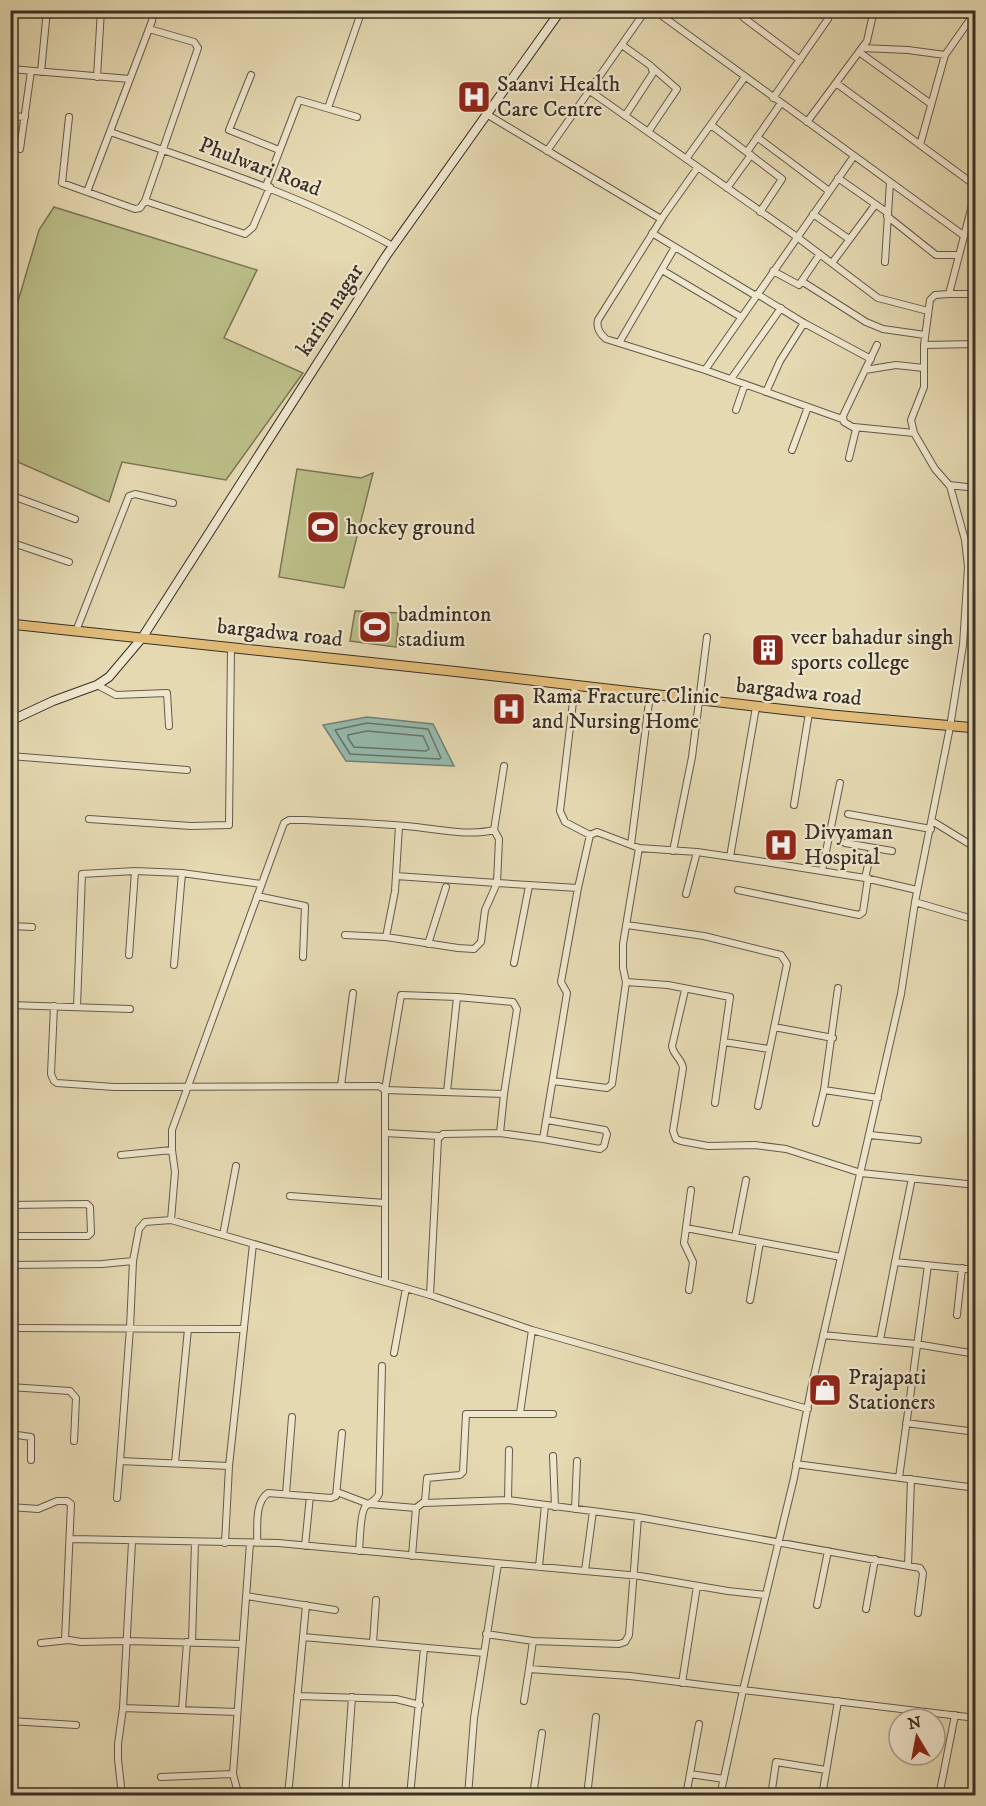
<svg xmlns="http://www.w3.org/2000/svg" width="986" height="1806" viewBox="0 0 986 1806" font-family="'IM FELL DW Pica',serif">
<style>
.green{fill:#bbbe88;stroke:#7a7657;stroke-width:1.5}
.water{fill:#96baae;stroke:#718278;stroke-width:1.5}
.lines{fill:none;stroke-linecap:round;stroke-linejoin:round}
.shore{stroke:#68746a;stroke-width:1.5}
.street-casing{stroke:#655a49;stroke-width:8}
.secondary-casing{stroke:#3a2f26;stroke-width:10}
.primary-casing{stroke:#3a2f26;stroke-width:11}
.street{stroke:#eee6cd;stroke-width:6}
.secondary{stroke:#eee6cd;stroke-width:8}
.primary{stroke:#e2bc79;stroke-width:9}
.labels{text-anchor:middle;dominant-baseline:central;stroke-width:4.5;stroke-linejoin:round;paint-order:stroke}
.poi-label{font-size:22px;fill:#3a2f26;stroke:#eee6cd;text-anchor:start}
.street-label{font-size:22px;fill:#3a2f26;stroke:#eee6cd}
</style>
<rect width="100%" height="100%" fill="#e5d9b2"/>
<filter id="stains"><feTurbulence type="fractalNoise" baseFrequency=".00333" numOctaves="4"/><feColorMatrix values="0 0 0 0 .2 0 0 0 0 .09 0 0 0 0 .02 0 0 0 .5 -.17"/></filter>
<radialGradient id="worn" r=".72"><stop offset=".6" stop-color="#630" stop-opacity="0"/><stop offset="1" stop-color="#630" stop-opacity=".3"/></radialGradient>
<!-- green -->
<path class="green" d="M54 207 257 270 224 338 303 373 226 480 122 462 109 502 11 459 10 337 14 315 39 230Z
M297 469 361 478 373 473 344 588 279 577Z
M355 611 399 613 396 647 350 641Z"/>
<!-- water -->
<path class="water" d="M367 717 433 724 454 766 346 761 323 725Z"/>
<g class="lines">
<!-- shore -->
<path class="shore" d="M367 723 428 729 441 758 439 759 350 754 335 730Z
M367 731 423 736 429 749 426 751 354 747 348 738V735Z"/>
<defs>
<path id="street" d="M654 10 963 235
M743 10 742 15 744 18 800 60
M928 11V10
M622 45 651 66 653 73 625 116
M862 48 908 50 945 55
M859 52 931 104
M10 69 130 79
M41 72 47 10
M251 75 229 130 279 150
M97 77 101 10
M836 83 976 186
M590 91 797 237 878 298 928 311
M773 98 828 19
M328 108 362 10
M488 115 661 219
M10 116 25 117
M69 117 62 183 135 209 140 208 145 201 198 48 194 42 149 29
M807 122 867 41 874 10
M711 125 782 179 760 212
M110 132C207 165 303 196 393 246
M648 132 677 89 653 68
M757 137 829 191
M920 145 945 55 976 11
M20 149 31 71
M547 151 646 10
M747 152 781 103
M686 159 745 77
M698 167 664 215 598 320C596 328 600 334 606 339L705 370 842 419
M838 178 888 213
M266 186 299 100 357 117
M727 188 751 155
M976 190 949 294 935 295 930 300 924 345V387L911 420 914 433 935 469 950 486 965 540 968 567 963 645 950 727 915 902 901 994 811 1389 794 1478 743 1690 976 1718
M87 192 152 21 153 10
M145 201 245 234 253 227 270 187
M813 214 849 239
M887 216 936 255H959
M652 233 756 296
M885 262 890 182
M832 263 875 205
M662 270 741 317
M773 271 799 285 820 254
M803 282 866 322 883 329 925 335
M757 294 804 323 871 359
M949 294H976
M619 343 675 247
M924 345 976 344
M705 370 854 156
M865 370 896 365 924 368
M731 379 781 308
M766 392 780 361 804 323
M736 410 745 384
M854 427 914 433
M792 450 808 407
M849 458 856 429 844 422 843 416 877 345
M949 485 976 488
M10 495 75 519
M10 542 69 562
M76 631 129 496 135 494 173 503
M97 685 116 695 167 693 169 726
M575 685 560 811 565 822 590 835
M10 756 187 770
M794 805 809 713
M848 814 931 829
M89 819 191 826 229 825 231 648
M932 821 976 848
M494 830 499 839 497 883 578 888 590 835 597 832 639 848 697 852 765 862 865 878 917 890
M845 843 892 851
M631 845 650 694
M673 851 692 757 707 637
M730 857 756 707
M822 871 840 783
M865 878 872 848
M738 890 859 915 863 912 868 878
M686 894 697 852
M257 896 305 906 303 957
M915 902 976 920
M627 925 704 936 781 955 787 964 758 1106
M10 926 32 927
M345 935 386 937 458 948 474 949 481 942 485 910 497 883 396 876
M386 937 395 891 399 826
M428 944 446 887
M129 955 135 871
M514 963 529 886
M174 965 182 873
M626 982 668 985 730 997 715 1103
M685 990 672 1046C673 1055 682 1059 683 1068L673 1131 676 1139 681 1141 708 1146 755 1145 786 1149 861 1173 976 1185
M401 995 457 997 513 1002 517 1009 504 1094 385 1090Z
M10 1005 130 1009
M54 1006 51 1074 54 1081 57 1083 114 1087 379 1086 385 1090V1282
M77 1007 82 874 135 871 182 873 261 884
M774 1027 833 1038
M724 1042 769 1049
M553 1081 607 1088 612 1084 626 982 623 968V944L639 848
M341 1086 353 993
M824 1090 878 1098
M447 1092 457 997
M816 1123 824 1090 838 988
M385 1133 439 1136
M500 1133 504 1094
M870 1135 918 1140
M543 1139 600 1149 604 1146 607 1134 605 1130 547 1120
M121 1155 172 1150V1130L284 823 289 820H303C337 822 372 823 406 826 434 828 466 837 494 830L504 766
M290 1196 385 1203
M10 1205 87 1204 90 1207 91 1233 88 1236H10
M171 1220 175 1172 172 1150
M686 1228 841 1257
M223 1235 236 1166
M735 1237 746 1180
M895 1262 912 1178
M10 1265 102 1264 133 1261
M689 1290 693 1262 684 1243 691 1190
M430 1295 438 1139 443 1134 500 1133 543 1139 567 993 561 982 578 888
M750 1300 760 1242
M957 1315 962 1268
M10 1328 244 1329
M823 1335 916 1344 976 1354
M880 1340 895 1262 976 1270
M394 1353 406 1288
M10 1387 70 1391 76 1398 74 1441
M520 1413 532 1330
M906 1423 976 1432
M10 1434 31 1437V1460
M553 1456 555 1507
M175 1463 188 1329
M796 1464 976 1488
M229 1466 120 1461 130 1328 133 1261 139 1229 145 1222 171 1220 430 1295 532 1330 808 1409
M899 1478 928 1265
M337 1492 366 1503
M286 1494 292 1417
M117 1498 120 1461
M508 1500 509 1450
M424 1503 508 1500 638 1517 920 1568 923 1573 918 1613
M369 1504 416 1508 412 1556
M10 1507 38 1509 57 1501H67L71 1504 65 1640
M416 1508 425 1501 427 1478 460 1475 463 1472 466 1414H553
M575 1509 577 1461
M71 1539 278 1543 640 1576 728 1591 765 1595
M225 1543 229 1466 253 1244
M257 1543C258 1527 254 1503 268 1493L331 1498 336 1496 342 1433
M305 1546 310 1496
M359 1551C360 1541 360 1514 365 1507 370 1502 376 1501 379 1494L382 1366
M908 1566 911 1479
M539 1567 545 1505
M585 1571 593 1511
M246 1596 335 1610
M817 1605 828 1551
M866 1609 875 1559
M486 1634 533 1641
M303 1637 484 1653
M192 1642 195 1542
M41 1643 69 1640 81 1642 127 1641 242 1644
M373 1643 376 1600
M529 1669 533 1641 619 1644 625 1642 629 1635 638 1517
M682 1683 697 1586
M297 1696 396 1699 420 1705
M524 1701 529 1669 630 1676 743 1690 720 1796
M123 1708 237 1712
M182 1710 187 1642
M10 1721 76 1725
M690 1774 724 1779
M161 1777 233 1774
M122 1796 118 1759V1744L123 1708 132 1542
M246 1796 237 1789 233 1774 250 1543
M288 1796 306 1605
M345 1796 352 1697
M410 1796 424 1648
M468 1796 474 1718 498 1564
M533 1796 542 1733
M587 1796 596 1717
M653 1796V1792
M686 1796 699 1724
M771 1796 776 1762 826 1770
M822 1796 838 1701
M939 1796 955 1715"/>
<path id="secondary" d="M10 721 53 701 97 685 109 677 142 638 386 256 561 10"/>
<path id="primary" d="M10 624 451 671 832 715 976 728"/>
</defs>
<!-- street casing -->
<use href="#street" class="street-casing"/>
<!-- secondary casing -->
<use href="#secondary" class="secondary-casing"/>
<!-- primary casing -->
<use href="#primary" class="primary-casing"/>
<!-- street -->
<use href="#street" class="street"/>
<!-- secondary -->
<use href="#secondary" class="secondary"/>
<!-- primary -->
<use href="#primary" class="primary"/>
</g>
<!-- icons -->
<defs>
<symbol id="hospital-square" viewBox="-11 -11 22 22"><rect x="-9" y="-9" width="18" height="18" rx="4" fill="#8f2418" stroke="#eee6cd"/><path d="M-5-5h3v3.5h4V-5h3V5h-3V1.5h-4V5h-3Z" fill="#fff"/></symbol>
<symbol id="stadium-square" viewBox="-11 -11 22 22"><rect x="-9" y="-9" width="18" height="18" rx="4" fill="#8f2418" stroke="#eee6cd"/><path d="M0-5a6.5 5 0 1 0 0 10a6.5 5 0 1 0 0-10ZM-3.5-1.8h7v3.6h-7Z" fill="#fff"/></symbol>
<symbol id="building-square" viewBox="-11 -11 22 22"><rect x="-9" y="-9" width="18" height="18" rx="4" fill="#8f2418" stroke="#eee6cd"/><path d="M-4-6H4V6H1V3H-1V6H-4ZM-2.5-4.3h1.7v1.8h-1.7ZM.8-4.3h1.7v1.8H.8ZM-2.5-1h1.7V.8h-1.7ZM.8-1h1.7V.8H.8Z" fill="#fff"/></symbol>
<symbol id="shop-square" viewBox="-11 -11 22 22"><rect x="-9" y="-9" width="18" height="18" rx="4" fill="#8f2418" stroke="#eee6cd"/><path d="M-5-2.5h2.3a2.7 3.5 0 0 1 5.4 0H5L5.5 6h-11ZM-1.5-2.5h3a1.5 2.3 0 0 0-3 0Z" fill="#fff"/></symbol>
</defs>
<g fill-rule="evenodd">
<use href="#hospital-square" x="455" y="78" width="38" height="38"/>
<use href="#stadium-square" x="304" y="508" width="38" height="38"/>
<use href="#stadium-square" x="356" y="608" width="38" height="38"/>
<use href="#building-square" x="749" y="631" width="38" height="38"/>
<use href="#hospital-square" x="490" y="690" width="38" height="38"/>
<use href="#hospital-square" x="762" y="826" width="38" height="38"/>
<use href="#shop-square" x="806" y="1371" width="38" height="38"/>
</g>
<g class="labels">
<!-- poi labels -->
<g class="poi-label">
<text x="497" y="84">Saanvi Health<tspan x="497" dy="25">Care Centre</tspan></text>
<text x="346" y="527">hockey ground</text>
<text x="398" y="614">badminton<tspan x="398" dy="25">stadium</tspan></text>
<text x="791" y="637">veer bahadur singh<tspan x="791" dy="25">sports college</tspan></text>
<text x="532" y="696">Rama Fracture Clinic<tspan x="532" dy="25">and Nursing Home</tspan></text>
<text x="804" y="832">Divyaman<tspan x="804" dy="25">Hospital</tspan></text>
<text x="848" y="1377">Prajapati<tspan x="848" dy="25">Stationers</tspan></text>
</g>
<!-- street labels -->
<g class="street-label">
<text transform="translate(260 167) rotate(21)">Phulwari Road</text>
<text transform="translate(330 310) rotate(-57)">karim nagar</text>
<text transform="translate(280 633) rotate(6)">bargadwa road</text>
<text transform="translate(799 692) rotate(6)">bargadwa road</text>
</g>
</g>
<!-- margin -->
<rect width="986" height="1806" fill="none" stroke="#e5d9b2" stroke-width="36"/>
<rect x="12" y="12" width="962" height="1782" fill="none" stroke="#3a2f26" stroke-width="3"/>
<rect x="18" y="18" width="950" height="1770" fill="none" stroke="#3a2f26" stroke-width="1.5"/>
<!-- north arrow -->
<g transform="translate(917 1737) rotate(350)"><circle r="28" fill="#eee6cd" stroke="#a69d8a" stroke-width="1.5"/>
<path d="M0-4.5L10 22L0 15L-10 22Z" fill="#8f2418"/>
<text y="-9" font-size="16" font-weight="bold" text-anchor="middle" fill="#3a2f26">N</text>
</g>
<rect width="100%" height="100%" filter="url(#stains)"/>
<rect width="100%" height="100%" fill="url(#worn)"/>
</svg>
